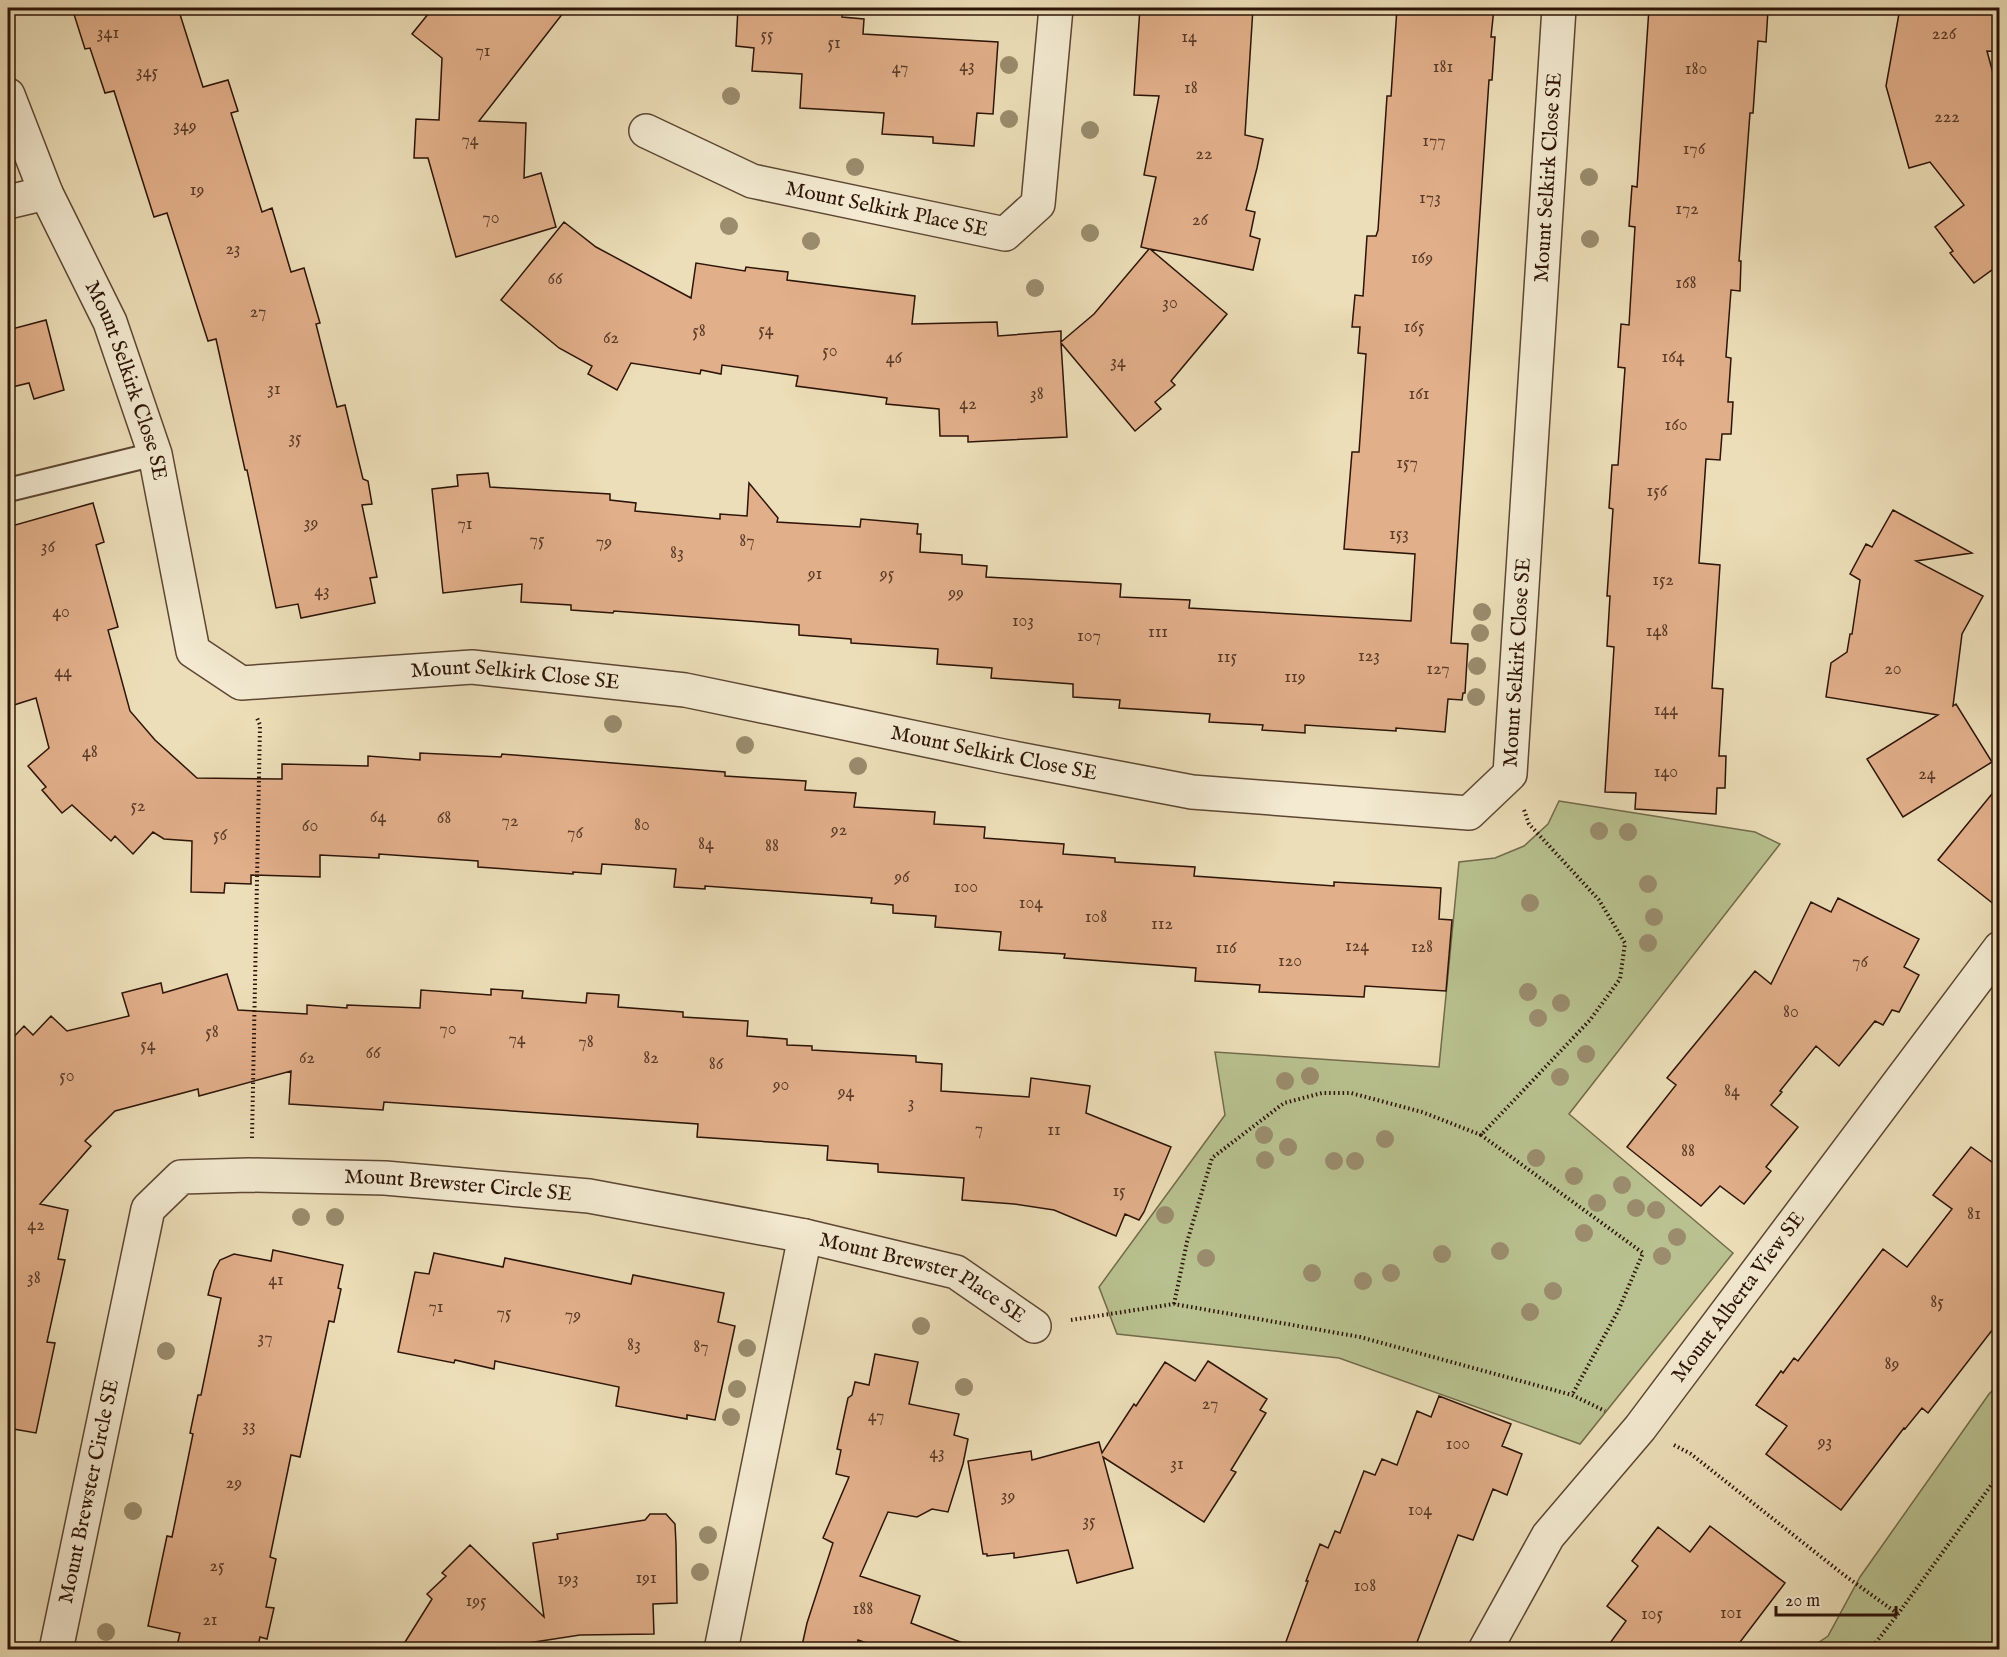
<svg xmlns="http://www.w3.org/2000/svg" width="2007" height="1657" viewBox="0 0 2007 1657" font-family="'IM FELL English',serif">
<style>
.green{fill:#b8c18f;stroke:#726a4b;stroke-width:1.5}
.building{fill:#e1af8a;stroke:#2d1407;stroke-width:1.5}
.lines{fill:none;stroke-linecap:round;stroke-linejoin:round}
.service-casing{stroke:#5d4633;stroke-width:26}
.minor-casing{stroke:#5d4633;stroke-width:36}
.path{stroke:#2d1407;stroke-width:4;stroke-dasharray:1.5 3;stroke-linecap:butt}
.service{stroke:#f3ead1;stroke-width:22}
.minor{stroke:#f3ead1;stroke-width:33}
.tree{fill:#9a8c6d}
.labels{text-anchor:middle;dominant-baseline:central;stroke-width:4.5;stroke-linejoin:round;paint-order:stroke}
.number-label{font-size:18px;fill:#5a3b28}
.street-label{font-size:21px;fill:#2d1407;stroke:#f3ead1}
</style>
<rect width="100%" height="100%" fill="#ecdeb8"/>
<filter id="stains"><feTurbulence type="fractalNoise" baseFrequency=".00333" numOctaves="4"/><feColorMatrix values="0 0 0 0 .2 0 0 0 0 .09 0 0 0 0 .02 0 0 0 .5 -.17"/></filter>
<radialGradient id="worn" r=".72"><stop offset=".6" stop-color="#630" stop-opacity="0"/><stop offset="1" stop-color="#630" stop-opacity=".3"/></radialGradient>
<!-- green -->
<path class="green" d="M1559 801 1755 832 1780 844 1569 1114 1733 1253 1580 1444 1339 1358 1117 1334 1099 1287 1225 1115 1215 1052 1439 1067 1459 862 1495 858 1524 846 1548 824Z
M1999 1384V1649H1809L1828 1636 1860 1577 1989 1394Z"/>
<!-- building -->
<path class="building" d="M72 8H178L203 87 228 80 238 111 231 113 262 212 272 208 291 272 304 268 320 323 316 324 337 407 345 405 363 479 368 481 372 504 362 505 377 577 370 578 375 603 301 618 298 604 276 608 247 470H245L216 339 208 341 167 213 154 217 114 91 105 93 90 48 85 49Z
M433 8H567L479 121 526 123 524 178 541 173 556 227 456 257 428 158H414L416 119 439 120 442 58 412 34Z
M738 8H796L843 11 842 17 864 19 863 34 998 42 993 114 977 113 974 146 933 143V137L882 134 884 113 800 108 802 74 752 71 754 48 736 46Z
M1140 8H1253L1245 135 1263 139 1257 168 1246 210 1255 212 1250 236 1260 239 1253 270 1150 249 1227 314 1171 381 1175 385 1155 402 1161 409 1135 431 1061 343 1067 437 968 442V436H940L939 409 886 404 887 398 796 386 798 376 722 365 721 374 701 370 700 374 631 363 617 390 588 374 592 366 559 348 501 300 564 222 596 247 691 298 696 263 745 271 746 267 788 272 787 280 915 296 912 324 997 322 998 336 1061 331V342L1094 314 1149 249 1141 247 1156 177 1144 175 1159 96 1134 95Z
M1397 8H1494L1491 37H1495L1492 80H1489L1451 643 1468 644 1465 693H1463L1462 700 1448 699 1445 732 1396 728V731L1305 725V733L1262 730 1263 725 1209 722 1210 714 1119 708 1120 700 1073 697V684L991 678 992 668 937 664 938 649 866 644 851 643V639L799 635V625L614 611 613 613 571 610V605L521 602 522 584 443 593 432 489 458 486 457 475 488 473 490 487 610 494V500L636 503 635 511 720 519V514L747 516 749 483 778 518 777 522 860 527 861 519 918 524 917 534H921L920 552 962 555V564L987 566 986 577 1121 584 1120 597 1190 600 1189 608 1411 621 1415 554 1344 549 1352 452H1359L1366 354 1358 353 1360 327H1352L1355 295 1363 296 1367 236H1376L1378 230 1387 96H1391Z
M1649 8H1762V9L1768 10 1766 42 1758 41 1753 113H1750L1739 261H1741L1740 291 1731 290 1726 357 1731 358 1728 402H1733L1731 434H1722L1720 460 1706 459 1699 563 1720 565 1712 688 1723 689 1719 756H1726L1725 788H1717L1716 814 1635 809 1636 793 1605 792 1614 647 1607 646 1610 596H1607L1613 509 1609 508 1612 465H1618L1625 368 1618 367 1621 324 1629 325 1635 227 1629 226 1632 186 1637 187Z
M1900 8H1978L2000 11V52L1987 51 2000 99V264L1974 283 1950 253 1953 251 1935 227 1964 205 1930 162 1909 168 1886 86Z
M46 320 64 390 34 399 29 383 8 388V330Z
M93 503 104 542 96 545 118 627 108 630 130 711 155 740 197 778 282 779V764L368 766V756L420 760V753L501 757 502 754 725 772V776L806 781 805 790 856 793 854 807 935 812 934 824 985 827 984 838 1064 844 1063 854 1115 858V862L1195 867 1194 876 1334 886V882L1441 888 1439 919 1452 920 1446 991 1365 986 1364 997 1259 992 1260 985 1195 981 1196 968 1064 958 1065 954 999 950 1001 932 935 927 936 916 893 913V905L871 903 872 898 705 886V889L674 887 676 869 602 864 601 874 573 872V874L478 867V861L379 854V858L320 855V877L251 875V884L225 883 224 893 191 892 192 841 164 839 153 832 133 854 115 836 111 841 72 805 62 813 42 790 46 787 28 766 49 748 36 698 14 705 8 682V527Z
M1893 510 1972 553 1916 561 1983 596 1962 634 1953 706 1956 704 1992 762 1903 817 1867 759 1938 715 1826 697 1831 663 1847 652 1850 634H1852L1860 580 1850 574 1866 544 1872 547Z
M2000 784V909L1938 860Z
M1838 898 1919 939 1904 967 1919 975 1899 1012 1892 1010 1883 1025 1875 1021 1839 1066 1816 1046 1780 1091 1782 1092 1771 1105 1798 1127 1766 1167 1771 1171 1744 1204 1720 1186 1701 1206 1627 1147 1676 1085 1667 1078 1755 971 1771 984 1811 902 1831 912Z
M227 974 238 1010 307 1014V1005L347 1008V1005L420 1008 421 990 491 995V989L523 991 522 998 586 1003 587 993 619 995 618 1007 683 1012V1017L748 1021 747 1036 787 1039V1045L812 1046V1050L916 1056V1062L942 1064 941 1091 1029 1097 1031 1078 1090 1086 1086 1113 1171 1147 1144 1212 1139 1220 1125 1214 1116 1236 1054 1210 1014 1204 962 1200 964 1178 878 1172V1164L827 1160 828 1146 697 1137 698 1124 384 1102 383 1110 289 1104 291 1071 199 1096 198 1089 115 1111 85 1141 91 1146 40 1204 68 1210 58 1259 65 1260 47 1342 55 1343 36 1433 8 1428V1043L24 1026 33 1035 51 1016 67 1031 129 1016 122 993 161 983 163 993Z
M1971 1147 2000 1168V1320L1928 1413 1922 1408 1905 1429 1904 1428 1841 1510 1766 1454 1787 1426 1756 1405 1781 1371 1783 1373 1794 1358 1798 1361 1883 1249 1907 1267 1952 1209 1933 1195Z
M273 1250 343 1265 338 1288 341 1289 334 1322 329 1321 300 1457 291 1455 270 1557 276 1559 266 1607 274 1608 267 1639 260 1637 257 1650H176L180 1633 148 1626 167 1536 172 1537 193 1434 190 1433 198 1395H201L221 1298 208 1295 214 1271 220 1260 234 1254 271 1261Z
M434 1253 503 1267 505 1258 631 1284 633 1275 724 1293 718 1322 735 1326 715 1420 687 1415V1419L616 1406 619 1387 495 1361 494 1369 455 1360 454 1363 398 1352 415 1272 429 1274Z
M875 1354 918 1362 909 1404 959 1414 954 1435 968 1439 963 1464 948 1512 932 1509 917 1517 888 1512 860 1576 920 1596 911 1623 973 1647 972 1650H887L858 1640 856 1650H801L807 1623 833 1543 823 1538 849 1477 836 1474 841 1450 837 1449 848 1398 852 1395 855 1382 869 1385Z
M1208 1361 1267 1399 1260 1410 1266 1413 1231 1470 1236 1472 1204 1522 1103 1457 1133 1568 1077 1583 1068 1550 1014 1558V1553L987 1556V1554H983L968 1461 1031 1451 1032 1460 1099 1442 1102 1453 1134 1404 1136 1406 1165 1362 1195 1381Z
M1439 1396 1511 1424 1502 1446 1522 1454 1507 1495 1493 1489 1473 1540 1458 1535 1414 1650H1283L1308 1581H1306L1320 1544 1328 1548 1335 1531 1340 1533 1364 1471 1375 1475 1382 1459 1397 1465 1417 1411 1431 1417Z
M650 1514H666L675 1524 676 1544 677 1603 653 1604 654 1634 580 1635 528 1643 521 1650H400L432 1599 427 1594 446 1576 442 1573 470 1545 544 1617 533 1543 558 1539 557 1534 645 1520Z
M1710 1526 1785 1583 1734 1650H1605L1626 1621 1607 1606 1638 1566 1632 1561 1658 1527 1690 1552Z"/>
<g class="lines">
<defs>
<path id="service" d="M8 490 155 454"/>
<g id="minor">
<path id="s1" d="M8 95 46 193 110 322 155 454 193 651 241 683 472 667 685 690 1003 756 1192 792 1469 813 1510 774 1559 8"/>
<path id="s2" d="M646 131 752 181 1005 234 1038 204 1056 8"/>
<path d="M8 202 46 193"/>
<path id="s3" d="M805 1236 956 1272 1034 1326"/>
<path id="s4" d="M56 1650 148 1209 181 1177 249 1175 385 1178 589 1196 805 1236 721 1650"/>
<path id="s5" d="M1485 1650 1548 1536 1640 1428 2000 948"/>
</g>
</defs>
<!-- service casing -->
<use href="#service" class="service-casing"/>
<!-- minor casing -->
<use href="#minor" class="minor-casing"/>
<!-- path -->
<path class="path" d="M1524 810 1529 824 1599 900 1625 943 1620 979 1590 1020 1481 1135 1643 1253 1618 1311 1572 1395
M252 1138 260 725 257 718
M1174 1304 1187 1242 1212 1158 1284 1103 1322 1093H1351L1422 1112 1481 1135
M1071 1320 1174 1304 1360 1337 1572 1395 1605 1411
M1674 1445 1691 1454 1844 1575 1898 1614
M1870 1650 1898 1614 2000 1473"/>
<!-- service -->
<use href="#service" class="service"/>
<!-- minor -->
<use href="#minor" class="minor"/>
</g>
<!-- trees -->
<g class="tree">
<circle cx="1009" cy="65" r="9"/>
<circle cx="731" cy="96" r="9"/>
<circle cx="1009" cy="119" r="9"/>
<circle cx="1090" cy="130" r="9"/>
<circle cx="855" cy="167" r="9"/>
<circle cx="1589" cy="177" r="9"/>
<circle cx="729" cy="226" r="9"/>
<circle cx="1090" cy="233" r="9"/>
<circle cx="1590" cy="239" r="9"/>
<circle cx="811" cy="241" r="9"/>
<circle cx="1035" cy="288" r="9"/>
<circle cx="1482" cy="612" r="9"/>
<circle cx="1480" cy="633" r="9"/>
<circle cx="1477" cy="666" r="9"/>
<circle cx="1476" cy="697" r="9"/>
<circle cx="613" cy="724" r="9"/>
<circle cx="745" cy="745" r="9"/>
<circle cx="858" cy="766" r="9"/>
<circle cx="1599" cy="831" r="9"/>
<circle cx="1628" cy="832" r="9"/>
<circle cx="1648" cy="884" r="9"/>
<circle cx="1530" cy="903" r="9"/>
<circle cx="1654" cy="917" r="9"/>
<circle cx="1648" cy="943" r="9"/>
<circle cx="1528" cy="992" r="9"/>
<circle cx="1561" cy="1003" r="9"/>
<circle cx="1538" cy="1018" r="9"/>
<circle cx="1586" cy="1054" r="9"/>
<circle cx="1310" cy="1076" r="9"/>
<circle cx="1560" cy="1077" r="9"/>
<circle cx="1285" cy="1081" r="9"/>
<circle cx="1264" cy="1135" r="9"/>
<circle cx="1385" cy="1139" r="9"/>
<circle cx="1288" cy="1147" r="9"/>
<circle cx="1536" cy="1158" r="9"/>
<circle cx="1265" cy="1160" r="9"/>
<circle cx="1334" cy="1161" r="9"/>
<circle cx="1355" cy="1161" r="9"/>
<circle cx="1574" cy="1176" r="9"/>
<circle cx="1622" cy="1185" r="9"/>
<circle cx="1597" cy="1203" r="9"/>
<circle cx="1636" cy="1208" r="9"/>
<circle cx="1656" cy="1210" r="9"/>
<circle cx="1165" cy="1215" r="9"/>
<circle cx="301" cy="1217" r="9"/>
<circle cx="335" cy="1217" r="9"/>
<circle cx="1584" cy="1233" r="9"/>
<circle cx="1677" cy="1237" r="9"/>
<circle cx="1500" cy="1251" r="9"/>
<circle cx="1442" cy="1254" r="9"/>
<circle cx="1662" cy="1256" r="9"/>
<circle cx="1206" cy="1258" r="9"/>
<circle cx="1312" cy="1273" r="9"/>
<circle cx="1391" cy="1273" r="9"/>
<circle cx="1363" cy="1281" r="9"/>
<circle cx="1553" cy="1291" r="9"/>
<circle cx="1530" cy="1312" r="9"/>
<circle cx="921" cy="1326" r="9"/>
<circle cx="747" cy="1348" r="9"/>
<circle cx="166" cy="1351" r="9"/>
<circle cx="964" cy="1387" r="9"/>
<circle cx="737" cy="1389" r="9"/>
<circle cx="731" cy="1417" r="9"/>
<circle cx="133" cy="1511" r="9"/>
<circle cx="708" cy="1535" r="9"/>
<circle cx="700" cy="1572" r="9"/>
<circle cx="106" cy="1632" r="9"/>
</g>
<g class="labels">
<!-- number labels -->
<g class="number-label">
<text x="108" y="33">341</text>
<text x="1944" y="34">226</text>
<text x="767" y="35">55</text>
<text x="1189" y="37">14</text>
<text x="834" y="43">51</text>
<text x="483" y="51">71</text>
<text x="967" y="66">43</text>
<text x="1443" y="67">181</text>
<text x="900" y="68">47</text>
<text x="1696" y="69">180</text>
<text x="147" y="72">345</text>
<text x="1191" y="88">18</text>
<text x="1947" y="117">222</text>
<text x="185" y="126">349</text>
<text x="470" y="140">74</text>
<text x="1434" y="141">177</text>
<text x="1694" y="149">176</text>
<text x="1204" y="154">22</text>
<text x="197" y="190">19</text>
<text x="1430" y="198">173</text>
<text x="1687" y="209">172</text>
<text x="491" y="218">70</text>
<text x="1200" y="220">26</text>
<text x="233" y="249">23</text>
<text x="1422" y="258">169</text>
<text x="555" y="279">66</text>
<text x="1686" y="283">168</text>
<text x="1170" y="303">30</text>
<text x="258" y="312">27</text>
<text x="1414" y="327">165</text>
<text x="766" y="330">54</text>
<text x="699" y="331">58</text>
<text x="611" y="338">62</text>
<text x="830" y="351">50</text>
<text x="1673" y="357">164</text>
<text x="894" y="358">46</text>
<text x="1118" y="362">34</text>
<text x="274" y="389">31</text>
<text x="1037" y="394">38</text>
<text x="1419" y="394">161</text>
<text x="968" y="404">42</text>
<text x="1676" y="425">160</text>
<text x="295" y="438">35</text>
<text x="1407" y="463">157</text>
<text x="1657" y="491">156</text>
<text x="311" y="523">39</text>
<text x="465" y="524">71</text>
<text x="1399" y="534">153</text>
<text x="537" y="540">75</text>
<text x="747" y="541">87</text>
<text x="604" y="542">79</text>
<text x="48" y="547">36</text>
<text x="677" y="553">83</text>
<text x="815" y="574">91</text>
<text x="887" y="574">95</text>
<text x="1663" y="580">152</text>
<text x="322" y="591">43</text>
<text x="956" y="593">99</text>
<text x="61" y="612">40</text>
<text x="1023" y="621">103</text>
<text x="1657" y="631">148</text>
<text x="1158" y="632">111</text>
<text x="1089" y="636">107</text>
<text x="1369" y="656">123</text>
<text x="1227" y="657">115</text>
<text x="1438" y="669">127</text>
<text x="1893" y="669">20</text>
<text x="63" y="672">44</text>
<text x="1295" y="677">119</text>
<text x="1666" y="710">144</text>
<text x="90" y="752">48</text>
<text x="1666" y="772">140</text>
<text x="1927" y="774">24</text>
<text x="138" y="806">52</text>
<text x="378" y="817">64</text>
<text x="444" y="818">68</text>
<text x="510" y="821">72</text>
<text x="642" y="825">80</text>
<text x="310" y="826">60</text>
<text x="839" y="830">92</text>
<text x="575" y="833">76</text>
<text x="220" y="835">56</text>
<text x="706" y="844">84</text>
<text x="772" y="846">88</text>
<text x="902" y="877">96</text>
<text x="966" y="887">100</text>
<text x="1031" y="903">104</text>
<text x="1096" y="917">108</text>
<text x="1162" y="924">112</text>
<text x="1357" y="946">124</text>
<text x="1422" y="947">128</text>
<text x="1226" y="948">116</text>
<text x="1290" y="961">120</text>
<text x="1860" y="962">76</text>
<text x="1791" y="1012">80</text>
<text x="448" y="1029">70</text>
<text x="212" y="1032">58</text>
<text x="517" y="1039">74</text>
<text x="586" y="1042">78</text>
<text x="148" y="1045">54</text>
<text x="373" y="1053">66</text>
<text x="307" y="1058">62</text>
<text x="651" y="1058">82</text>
<text x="716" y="1064">86</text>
<text x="67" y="1076">50</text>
<text x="781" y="1085">90</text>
<text x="1732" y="1091">84</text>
<text x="846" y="1092">94</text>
<text x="911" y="1103">3</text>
<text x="979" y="1129">7</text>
<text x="1054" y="1130">11</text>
<text x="1688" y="1151">88</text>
<text x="1119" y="1191">15</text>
<text x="1974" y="1214">81</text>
<text x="36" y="1225">42</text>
<text x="34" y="1278">38</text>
<text x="276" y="1280">41</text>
<text x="1937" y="1302">85</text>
<text x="436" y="1307">71</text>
<text x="504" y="1313">75</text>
<text x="573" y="1315">79</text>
<text x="265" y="1338">37</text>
<text x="634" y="1345">83</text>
<text x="701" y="1347">87</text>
<text x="1892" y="1364">89</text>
<text x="1210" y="1404">27</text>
<text x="876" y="1416">47</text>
<text x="249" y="1426">33</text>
<text x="1825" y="1442">93</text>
<text x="1458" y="1444">100</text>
<text x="937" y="1453">43</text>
<text x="1177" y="1464">31</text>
<text x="234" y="1483">29</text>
<text x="1008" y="1496">39</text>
<text x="1420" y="1510">104</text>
<text x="1089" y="1521">35</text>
<text x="217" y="1566">25</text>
<text x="646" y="1578">191</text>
<text x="568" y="1579">193</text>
<text x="1365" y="1586">108</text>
<text x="476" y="1601">195</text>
<text x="863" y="1609">188</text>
<text x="1731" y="1613">101</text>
<text x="1652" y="1614">105</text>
<text x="210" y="1620">21</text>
</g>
<!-- street labels -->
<g class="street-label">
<text stroke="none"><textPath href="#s1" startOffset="2542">Mount Selkirk Close SE</textPath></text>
<text stroke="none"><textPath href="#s2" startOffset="255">Mount Selkirk Place SE</textPath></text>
<text stroke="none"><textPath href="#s1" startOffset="310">Mount Selkirk Close SE</textPath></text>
<text stroke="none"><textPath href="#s1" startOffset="2056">Mount Selkirk Close SE</textPath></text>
<text stroke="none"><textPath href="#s1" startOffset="922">Mount Selkirk Close SE</textPath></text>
<text stroke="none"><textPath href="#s1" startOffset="1408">Mount Selkirk Close SE</textPath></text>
<text stroke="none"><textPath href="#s4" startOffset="774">Mount Brewster Circle SE</textPath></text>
<text stroke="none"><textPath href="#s3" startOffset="126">Mount Brewster Place SE</textPath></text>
<text stroke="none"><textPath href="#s5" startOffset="436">Mount Alberta View SE</textPath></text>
<text stroke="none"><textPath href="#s4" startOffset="162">Mount Brewster Circle SE</textPath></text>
</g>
</g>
<!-- margin -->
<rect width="2007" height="1657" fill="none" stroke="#ecdeb8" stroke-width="30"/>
<rect x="9" y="9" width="1989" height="1639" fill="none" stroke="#2d1407" stroke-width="3"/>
<rect x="15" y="15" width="1977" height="1627" fill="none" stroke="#2d1407" stroke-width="1.5"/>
<!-- scale -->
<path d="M1776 1606v9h120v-9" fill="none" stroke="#2d1407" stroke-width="3"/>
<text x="1785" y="1606" font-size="18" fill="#2d1407" stroke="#f3ead1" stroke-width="4.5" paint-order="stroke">20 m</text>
<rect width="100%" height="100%" filter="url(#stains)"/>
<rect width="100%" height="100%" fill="url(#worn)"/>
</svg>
